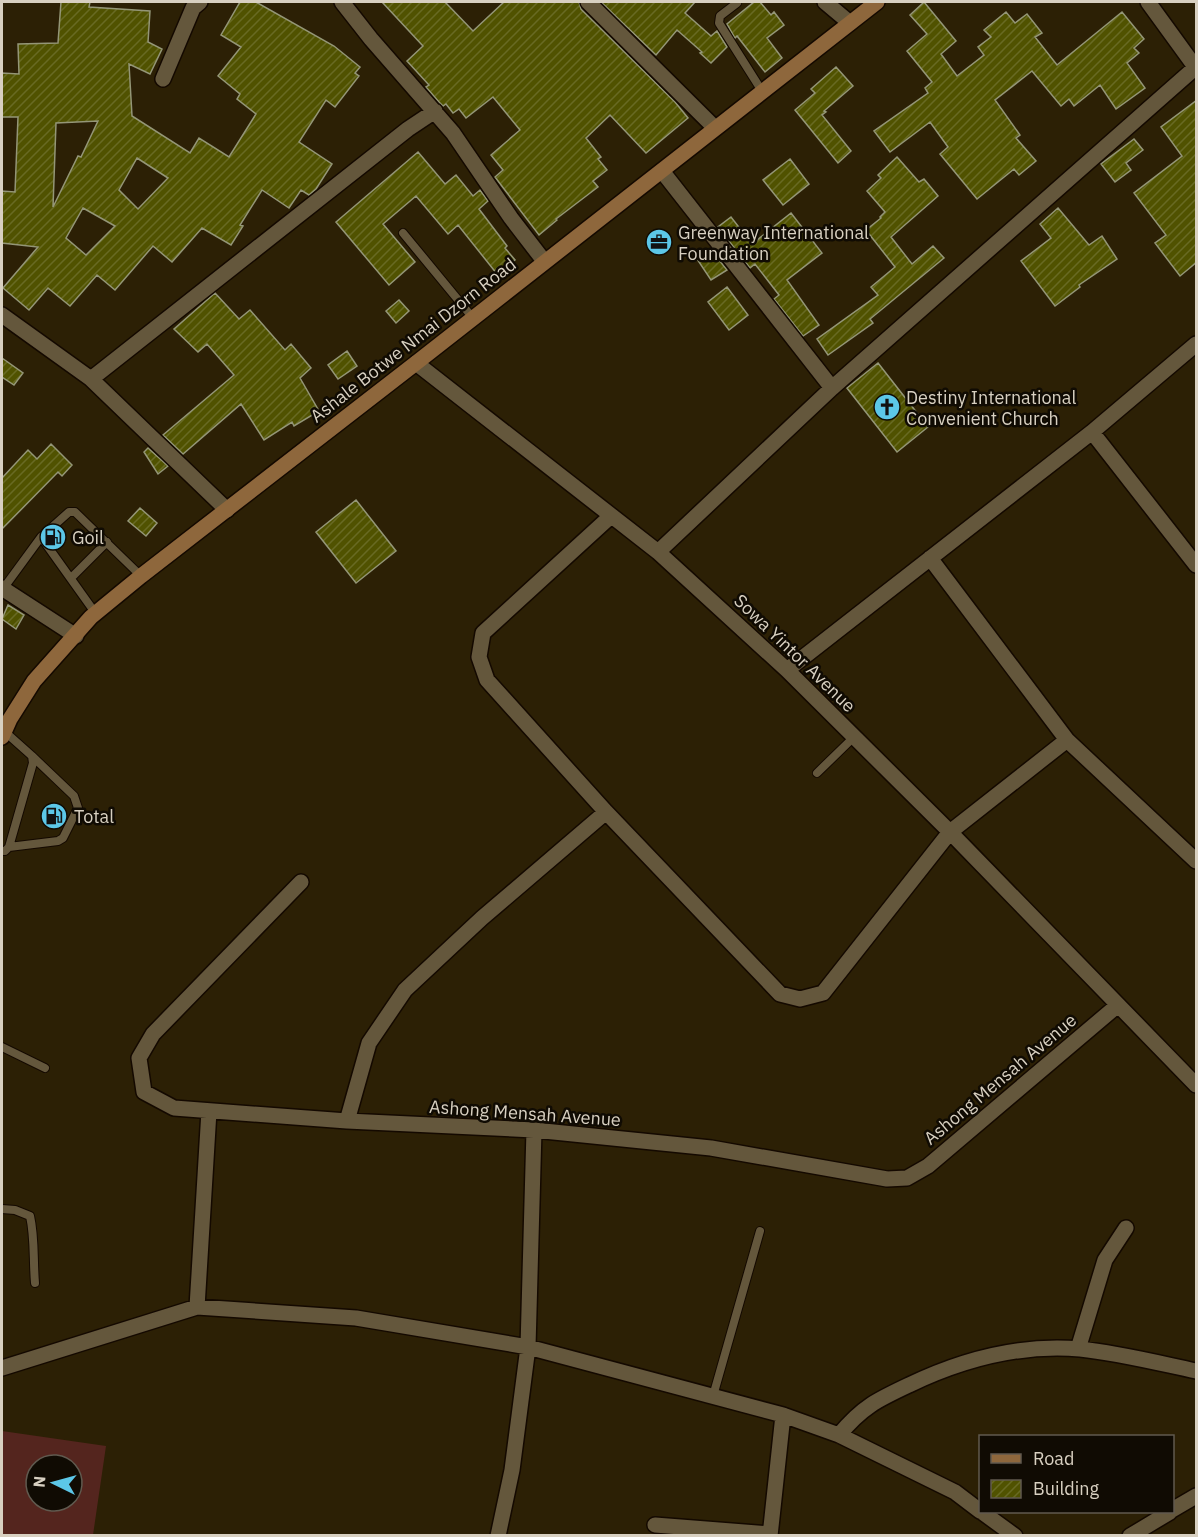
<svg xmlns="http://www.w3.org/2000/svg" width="1198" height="1537" viewBox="0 0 1198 1537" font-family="'IBM Plex Sans',sans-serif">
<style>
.grass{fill:#54251e;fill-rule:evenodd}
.building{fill:url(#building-hatch);stroke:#949677;stroke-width:1.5;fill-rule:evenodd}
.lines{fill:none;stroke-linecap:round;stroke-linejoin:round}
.service-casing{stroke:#140900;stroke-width:10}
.minor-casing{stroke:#140900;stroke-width:18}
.secondary-casing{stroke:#140900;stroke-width:18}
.service{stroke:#64573c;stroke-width:8}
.minor{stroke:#64573c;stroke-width:15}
.secondary{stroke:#8e673c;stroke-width:15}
.labels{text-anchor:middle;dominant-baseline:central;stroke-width:5;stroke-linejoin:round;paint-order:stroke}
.poi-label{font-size:18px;fill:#d8d0c1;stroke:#100b03;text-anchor:start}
.street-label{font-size:18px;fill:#d8d0c1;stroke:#100b03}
</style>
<defs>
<pattern id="building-hatch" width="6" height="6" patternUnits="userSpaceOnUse" patternTransform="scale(1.5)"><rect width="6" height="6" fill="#505200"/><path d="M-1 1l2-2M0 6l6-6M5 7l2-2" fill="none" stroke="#686a23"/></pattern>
</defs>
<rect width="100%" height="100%" fill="#2c2005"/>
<!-- grass -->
<path class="grass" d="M2 1431 106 1446 93 1535H2ZM36 1465H72V1501H36Z"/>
<!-- building -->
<path class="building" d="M61 2H90L89 7 150 11 148 42 162 49 150 74 129 64 132 116 190 153 199 138 229 157 256 114 237 99 240 94 218 76 241 47 221 35 240 2H256L334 46 360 67 355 73 359 76 335 107 326 100 299 142 332 164 316 189 309 195 301 190 289 208 262 190 240 225 243 226 231 245 202 228 172 262 153 246 115 290 97 275 70 306 48 288 29 310 3 288 38 247 2 243V191L15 192 18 117H2V73L19 74 18 44 58 43ZM98 121 81 157 78 156 53 207 56 123ZM137 158 168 178 138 209 119 190ZM83 208 115 226 86 255 66 238Z
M382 2H445L473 31 504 2H579L581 9 675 102 688 118 646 153 610 115 586 138 601 157 598 159 607 170 593 181 598 187 556 219 557 220 539 235 495 177 503 170 491 155 520 130 493 97 466 118 459 109 453 113 446 104 443 106 439 102 426 87 429 85 407 61 423 46Z
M601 2H695L685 13 711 36 717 31 727 47 711 63 700 53 702 52 677 30 656 55Z
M754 2H760L771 15 774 12 784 25 767 38 782 58 765 72 737 36 735 38 727 24Z
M924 2 956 41 941 54 957 76 984 55 978 47 991 37 984 30 1006 12 1015 23 1027 14 1042 33 1035 37 1057 65 1122 12 1144 39 1134 48 1139 53 1127 63 1145 88 1116 109 1100 85 1074 106 1069 99 1061 106 1032 71 995 100 1020 135 1016 138 1036 161 1019 175 1014 169 977 199 940 154 948 147 930 122 890 152 874 131 928 93 925 88 932 82 907 51 927 34 910 15Z
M836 67 853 86 824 111 826 112 822 115 851 151 838 163 795 110 815 93 811 89Z
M1197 100V262L1180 276 1155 243 1166 235 1134 193 1182 156 1161 127Z
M1134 139 1143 150 1126 163 1131 170 1115 182 1101 164Z
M418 152 445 184 456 175 473 196 480 190 488 201 479 209 507 246 505 248 515 260 497 274 458 225 448 234 416 196 383 224 415 262 389 285 336 222Z
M897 157 919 182 924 179 938 196 891 237 912 264 933 246 944 258 870 319 873 323 828 355 817 339 878 295 871 287 895 267 866 230 881 218 880 217 885 212 867 191 881 178 878 175Z
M790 159 809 184 783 205 763 180Z
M1058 208 1089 245 1102 236 1117 259 1079 285 1080 287 1055 306 1021 261 1051 238 1040 224Z
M791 213 822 253 787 280 819 325 803 336 774 299 779 295 755 264 750 268 718 227 731 217 752 244Z
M711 250 727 270 711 280 697 259Z
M727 287 748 315 729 330 708 302Z
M215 293 239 319 250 310 285 350 291 344 311 368 300 378 319 411 294 426 292 422 264 440 241 404 183 454 163 435 234 375 207 344 198 352 174 329Z
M399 300 409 311 396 323 386 311Z
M347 351 357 366 338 379 328 365Z
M2 358 23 373 14 385 2 377Z
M878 363 928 427 897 452 847 388Z
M51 444 72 465 62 476 58 472 2 529V478L28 450 37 459Z
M148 448 168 466 158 474 144 452Z
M356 500 396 551 356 583 316 532Z
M140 508 157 523 146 536 128 521Z
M8 605 24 615 16 629 2 619Z"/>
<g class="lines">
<defs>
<path id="service" d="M737 3 720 16 719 23 762 91
M403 233 473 318
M71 578 107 542
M3 589 41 537
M96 614 41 537 69 512H75L141 576
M817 773 854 737
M9 847 58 841 63 838 78 808 74 796 32 756
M2 851H5L9 847 33 763 32 756 4 731
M2 1047 45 1068
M2 1209 15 1210 30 1216C35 1238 33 1260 35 1283
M713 1396 760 1231"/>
<path id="minor" d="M342 2 371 39 453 133 511 218 544 261
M588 2 714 127
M825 2 850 23
M1148 2 1196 68
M163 79 193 8 200 2
M662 171 832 388
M2 315 91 379 227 510
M416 363 658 552 787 670 950 832 1196 1085
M91 379 408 129 435 111
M1092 432 1196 565
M611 516 483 633 479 657 487 680 606 812 780 994 800 999 823 993 950 832 1067 740
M658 552 832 388 1196 67
M930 558 1067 740 1196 861
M2 588 76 636
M787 670 1092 432 1196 344
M301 882 153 1034 139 1058 144 1092 174 1108 347 1121 534 1130 711 1148 887 1179 907 1178 928 1166 1118 1005
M347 1121 369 1043 405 990 482 918 606 812
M197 1307 209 1111
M1078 1349 1105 1260 1126 1228
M2 1368 197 1307 356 1318 528 1347 783 1415 839 1435 955 1492 980 1511
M839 1435C862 1407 877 1400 909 1385 961 1360 1021 1344 1080 1349 1119 1353 1158 1363 1196 1371
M1172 1510 1196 1496
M982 1512 1015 1536
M655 1525 770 1534
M498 1536 512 1470 528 1347 534 1130
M770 1536 783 1415
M1130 1536 1170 1512"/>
<path id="secondary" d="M2 737 10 719 34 681 91 617 141 576 416 363 877 2"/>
</defs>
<!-- service casing -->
<use href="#service" class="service-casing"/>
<!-- minor casing -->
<use href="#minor" class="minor-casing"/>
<!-- secondary casing -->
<use href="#secondary" class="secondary-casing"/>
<!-- service -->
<use href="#service" class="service"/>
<!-- minor -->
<use href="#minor" class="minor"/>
<!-- secondary -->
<use href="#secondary" class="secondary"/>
</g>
<!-- icons -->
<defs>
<symbol id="office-disc" viewBox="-11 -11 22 22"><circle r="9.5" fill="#5cc7e8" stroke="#100b03"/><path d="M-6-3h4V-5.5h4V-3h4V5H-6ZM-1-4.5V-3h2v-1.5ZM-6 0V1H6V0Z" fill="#111"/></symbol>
<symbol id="church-disc" viewBox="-11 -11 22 22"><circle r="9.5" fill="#5cc7e8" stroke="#100b03"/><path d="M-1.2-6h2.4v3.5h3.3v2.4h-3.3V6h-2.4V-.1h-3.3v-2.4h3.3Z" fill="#111"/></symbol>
<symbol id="fuel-disc" viewBox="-11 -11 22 22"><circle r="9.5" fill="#5cc7e8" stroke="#100b03"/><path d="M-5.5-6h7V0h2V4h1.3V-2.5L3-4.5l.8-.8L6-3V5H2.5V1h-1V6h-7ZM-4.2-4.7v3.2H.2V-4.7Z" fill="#111"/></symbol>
</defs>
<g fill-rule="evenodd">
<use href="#office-disc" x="644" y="227" width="30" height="30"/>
<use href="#church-disc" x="872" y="392" width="30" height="30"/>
<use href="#fuel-disc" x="38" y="522" width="30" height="30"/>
<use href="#fuel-disc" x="39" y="801" width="30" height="30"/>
</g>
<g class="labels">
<!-- poi labels -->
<g class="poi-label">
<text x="678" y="232">Greenway International<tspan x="678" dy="21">Foundation</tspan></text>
<text x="906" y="397">Destiny International<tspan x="906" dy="21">Convenient Church</tspan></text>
<text x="72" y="537">Goil</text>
<text x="74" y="816">Total</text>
</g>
<!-- street labels -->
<g class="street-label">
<text transform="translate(413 340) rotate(-38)">Ashale Botwe Nmai Dzorn Road</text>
<text transform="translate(795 653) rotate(44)">Sowa Yintor Avenue</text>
<text transform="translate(1000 1079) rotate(-40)">Ashong Mensah Avenue</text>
<text transform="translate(525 1113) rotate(4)">Ashong Mensah Avenue</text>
</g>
</g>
<!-- border -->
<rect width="1198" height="1537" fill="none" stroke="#d8d0c1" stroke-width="6"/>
<!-- legend -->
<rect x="979" y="1435" width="195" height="78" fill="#100b03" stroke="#605a4f" stroke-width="1.5"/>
<rect x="991" y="1454" width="30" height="9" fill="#8e673c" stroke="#605a4f" stroke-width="1.5"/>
<text x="1033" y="1465" font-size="18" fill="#d8d0c1">Road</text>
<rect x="991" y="1480" width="30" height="18" fill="url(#building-hatch)" stroke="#605a4f" stroke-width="1.5"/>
<text x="1033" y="1495" font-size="18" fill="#d8d0c1">Building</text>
<!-- north arrow -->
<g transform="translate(54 1483) rotate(275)"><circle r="28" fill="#100b03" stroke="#605a4f" stroke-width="1.5"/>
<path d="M0-4.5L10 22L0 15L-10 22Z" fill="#5cc7e8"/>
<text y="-9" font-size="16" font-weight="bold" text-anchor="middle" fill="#d8d0c1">N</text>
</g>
</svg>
